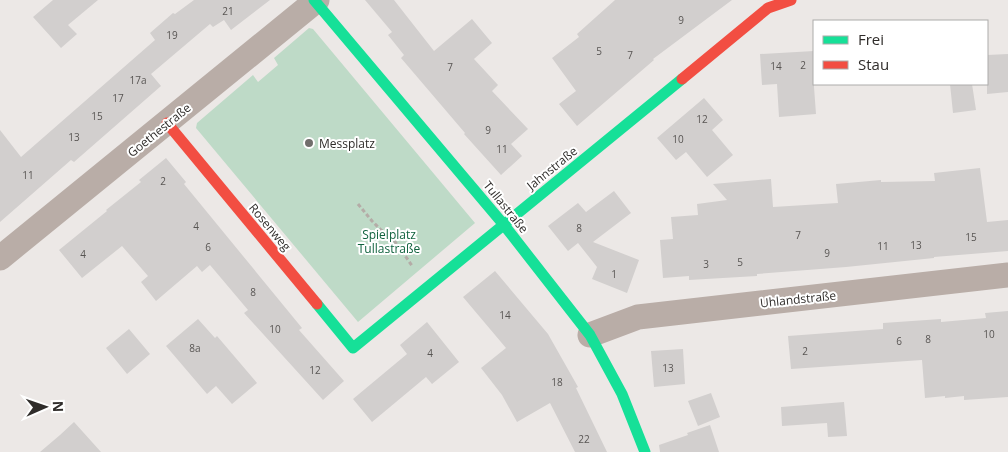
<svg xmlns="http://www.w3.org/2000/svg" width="1008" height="452" viewBox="0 0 1008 452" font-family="'Open Sans',sans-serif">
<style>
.green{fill:#bedac7}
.building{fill:#d2cfce}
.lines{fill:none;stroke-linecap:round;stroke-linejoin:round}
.path{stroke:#b4aca7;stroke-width:3;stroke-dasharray:4 2.5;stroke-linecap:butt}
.street{stroke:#b9ada7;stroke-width:25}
.fast{stroke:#16e098;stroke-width:11}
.jam{stroke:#f24e42;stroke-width:11}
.poi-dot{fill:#716e6c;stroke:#fff;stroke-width:2}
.labels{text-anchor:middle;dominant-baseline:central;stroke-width:4;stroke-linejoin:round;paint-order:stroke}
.number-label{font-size:10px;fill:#585553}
.street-label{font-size:12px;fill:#2f2c2a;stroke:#fff}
.poi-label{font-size:12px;fill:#2f2c2a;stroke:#fff;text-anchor:start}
.park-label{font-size:12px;fill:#10623e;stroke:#fff}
</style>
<rect width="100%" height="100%" fill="#ece8e6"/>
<!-- green -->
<path class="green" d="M309 28 313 29 475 223 358 322 196 128 197 123 253 75 258 82 278 65 274 58Z"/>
<!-- building -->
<path class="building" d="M53 0H98L68 25 77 34 61 48 33 17Z
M194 0H270L231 30 224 20 213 27 210 24 151 74 161 86 74 162 71 160 0 222V130L21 157 155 40 150 33 173 13 175 14Z
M365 0H394L434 51 472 19 492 43 474 59 498 85 492 91 528 129 511 144 522 156 501 175 464 134 465 133 401 58 404 55 388 35 392 32Z
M615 0H732L653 59 654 60 577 126 559 104 576 91 552 58 579 37 577 34Z
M814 51V87L816 114 779 117 777 84 762 85 760 54Z
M1008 54V92L987 94V55Z
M950 84H972L976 110 953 113Z
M704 98 723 120 712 130 733 155 707 177 686 152 676 160 657 138Z
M166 158 186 182 184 184 302 328 299 330 344 381 323 400 244 313 248 310 210 265 202 272 197 266 156 301 141 282 148 276 122 246 82 278 59 250 107 211 106 210 141 182 139 180Z
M980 168 987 222 1008 220V251L934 257V258L846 267 757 274V276L689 280V276L663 278 660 240 673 239 671 217 698 215 697 204 727 200 713 184 771 179 773 207 838 203 836 184 881 180V182L935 181 934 173Z
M614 191 631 213 593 242 639 260 627 293 592 279 597 267 578 243 568 251 548 226 578 203 586 212Z
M495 271 548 334 578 387 576 388 607 452H575L550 403 517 422 502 395 481 368 506 348 463 297Z
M1008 311V397L964 400V396L945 398V396L925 398 922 360 791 369 788 336 883 329V323L941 319V322L986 318 985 313Z
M198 319 215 338 217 336 257 383 232 404 216 386 207 394 166 346Z
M427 322 459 362 432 384 426 377 372 422 353 399 407 354 400 345Z
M129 329 150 354 127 374 106 348Z
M683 349 685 384 654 387 651 351Z
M711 393 720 417 698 426 688 401Z
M844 402 847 436 828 437 827 423 782 426 781 407Z
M74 422 101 452H40L60 435Z
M710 425 719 452H660L659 445 688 435 687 433Z"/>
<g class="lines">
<!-- path -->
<path class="path" d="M358 204 372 221 381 230 391 236 413 267"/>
<!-- street -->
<path class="street" d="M0 258 317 0
M590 335 638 317 1008 275"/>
<!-- fast -->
<path class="fast" d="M314 0 504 225 590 335 622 394 645 452
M317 304 353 348 682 79"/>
<!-- jam -->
<path class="jam" d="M682 79 768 8 791 0
M167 123 317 304"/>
</g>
<!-- markers -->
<circle class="poi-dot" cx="309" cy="143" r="5"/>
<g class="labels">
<!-- number labels -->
<g class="number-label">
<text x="228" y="11">21</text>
<text x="681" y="20">9</text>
<text x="172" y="35">19</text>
<text x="599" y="51">5</text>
<text x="630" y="55">7</text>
<text x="803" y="65">2</text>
<text x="776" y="66">14</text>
<text x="450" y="67">7</text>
<text x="138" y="80">17a</text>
<text x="118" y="98">17</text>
<text x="97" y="116">15</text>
<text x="702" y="119">12</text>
<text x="488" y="130">9</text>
<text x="74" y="137">13</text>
<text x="678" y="139">10</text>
<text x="502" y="149">11</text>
<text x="28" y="175">11</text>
<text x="163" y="181">2</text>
<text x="196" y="226">4</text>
<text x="579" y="228">8</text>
<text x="798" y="235">7</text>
<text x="971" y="237">15</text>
<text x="916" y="245">13</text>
<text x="883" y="246">11</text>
<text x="208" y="247">6</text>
<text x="827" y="253">9</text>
<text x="83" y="254">4</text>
<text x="740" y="262">5</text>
<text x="706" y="264">3</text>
<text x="614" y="274">1</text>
<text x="253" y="292">8</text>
<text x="505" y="315">14</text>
<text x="275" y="329">10</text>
<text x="989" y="334">10</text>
<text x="928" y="339">8</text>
<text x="899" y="341">6</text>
<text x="195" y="348">8a</text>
<text x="805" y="351">2</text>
<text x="430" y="353">4</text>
<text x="668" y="368">13</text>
<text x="315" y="370">12</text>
<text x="557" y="382">18</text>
<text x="584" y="439">22</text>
</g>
<!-- street labels -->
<g class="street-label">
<text transform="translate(159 130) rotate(-39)">Goethestraße</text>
<text transform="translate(552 168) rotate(-39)">Jahnstraße</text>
<text transform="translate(506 207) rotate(51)">Tullastraße</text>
<text transform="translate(270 227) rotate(50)">Rosenweg</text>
<text transform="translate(798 299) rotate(-6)">Uhlandstraße</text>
</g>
<!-- poi labels -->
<g class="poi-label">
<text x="319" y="143">Messplatz</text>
</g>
<!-- park labels -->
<g class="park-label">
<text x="389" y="234">Spielplatz<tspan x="389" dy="14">Tullastraße</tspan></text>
</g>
</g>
<!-- legend -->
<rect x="813" y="20" width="175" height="65" fill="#ffffff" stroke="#acabaa"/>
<rect x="823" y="36" width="25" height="8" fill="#16e098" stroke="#acabaa"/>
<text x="858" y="45" font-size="15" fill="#2f2c2a">Frei</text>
<rect x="823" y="61" width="25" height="8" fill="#f24e42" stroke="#acabaa"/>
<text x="858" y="70" font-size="15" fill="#2f2c2a">Stau</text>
<!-- north arrow -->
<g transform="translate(45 407) rotate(88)" stroke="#ffffff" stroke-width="4" paint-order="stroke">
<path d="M0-4L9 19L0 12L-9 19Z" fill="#2f2c2a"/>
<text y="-8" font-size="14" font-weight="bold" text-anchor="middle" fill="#2f2c2a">N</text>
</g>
</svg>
